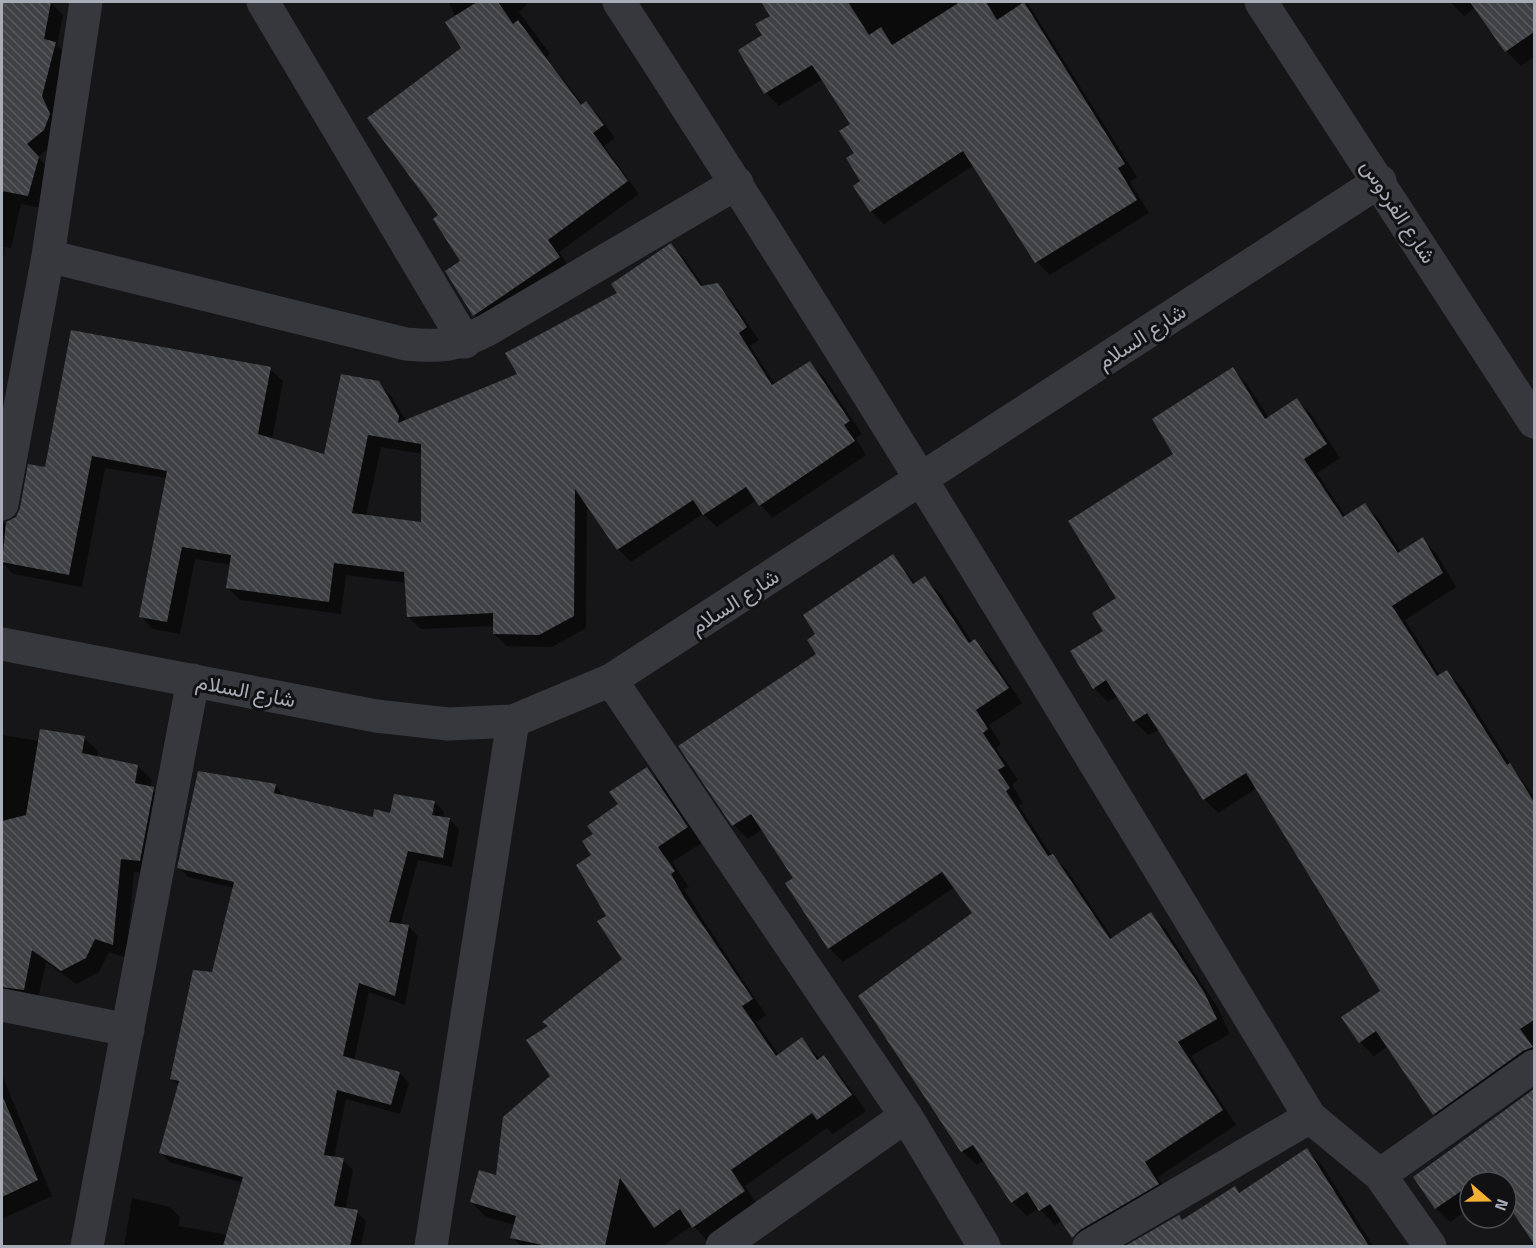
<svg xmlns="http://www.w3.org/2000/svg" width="1536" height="1248" viewBox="0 0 1536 1248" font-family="'Titillium Web',Vazirmatn,sans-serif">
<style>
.shadow{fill:#0007;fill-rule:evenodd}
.building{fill:url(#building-back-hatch);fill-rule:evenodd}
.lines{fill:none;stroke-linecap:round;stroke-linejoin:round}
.minor{stroke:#37383d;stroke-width:33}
.tertiary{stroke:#37383d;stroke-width:33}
.labels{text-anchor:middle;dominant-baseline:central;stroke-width:6;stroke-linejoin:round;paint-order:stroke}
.street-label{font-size:21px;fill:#a8adb8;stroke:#111113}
</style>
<defs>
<pattern id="building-back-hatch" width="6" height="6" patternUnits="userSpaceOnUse" patternTransform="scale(1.5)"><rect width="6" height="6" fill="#404145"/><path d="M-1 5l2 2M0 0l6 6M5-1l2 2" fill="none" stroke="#595a5e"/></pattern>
</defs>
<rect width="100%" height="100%" fill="#161618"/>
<!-- shadow -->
<path class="shadow" d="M2 2H50L63 15 57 45 68 56 56 142 38 157 51 171 40 208 21 204 11 248 5 247 2 265Z
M448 2H529L519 12 550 54 546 57 583 105 586 103 598 115 615 138 604 146 639 194 559 252 571 270 487 327 475 315 462 261 440 215 463 48 456 17Z
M763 2H1027L1137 177 1130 182 1149 213 1050 275 1037 262 974 165 884 224 871 211 856 153 852 124 823 79 779 106 766 93 740 51 765 36 772 16Z
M1450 2H1534V57L1521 66 1506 51 1476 7 1464 16Z
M671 245 684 258 704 287 717 285 730 298 759 340 750 346 775 385 810 363 823 376 862 434 856 438 866 455 772 518 757 500 717 527 703 514 631 562 618 549 587 504 586 628 552 647 507 646 494 634V626L421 629 408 617 407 583 346 575 341 614 240 600 227 587 231 565 195 559 180 634 153 629 141 616 166 478 105 468 82 587 13 574 2 562V523H9L18 517 30 466 46 469 270 369 283 381 272 440 325 456 378 383 391 396 406 421 520 375 619 293ZM381 447 422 454V524L366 516Z
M1232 369 1246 383 1269 418 1297 400 1311 414 1340 458 1317 473 1346 517 1365 505 1379 519 1401 552 1422 539 1436 553 1456 587 1405 620 1440 676 1447 672 1461 686 1512 767 1534 796V1066L1448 1128 1434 1114 1388 1046 1374 1056 1360 1042 1382 991 1257 788 1218 813 1204 799 1159 729 1148 735 1134 721 1118 696 1108 702 1094 688 1105 631 1175 454Z
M893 556 916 584 924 578 939 592 973 643 975 641 989 655 1022 703 989 725 1001 744 996 748 1018 780 1012 784 1023 803 1019 806 1052 856 1067 870 1113 939 1151 914 1165 928 1218 1008 1230 1034 1191 1056 1236 1125 1158 1177 1172 1198 1083 1246 1062 1220 1055 1225 1039 1208 1027 1216 1013 1202 985 1160 977 1165 962 1151 860 997 974 914 955 887 843 962 829 948 796 878 763 829 748 839 734 825 681 747 818 654Z
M2 735 40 741 84 738 98 751 97 757 138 766 152 780 150 788 167 802 154 874 134 872 126 958 109 952 99 972 76 984 46 962 37 1003 2 998Z
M647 769 662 784 702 843 672 862 689 887 684 889 700 915 766 1015 756 1022 779 1055 801 1039 820 1059 823 1057 838 1072 866 1111 833 1134 827 1128 745 1186 759 1207 708 1242 693 1225 663 1246H521L512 1237 515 1225 486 1217 471 1202 498 1177 552 1077 549 1027 624 959 608 916 593 856 595 834Z
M275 785 285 797 374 819 435 802 444 812 443 819 450 820 459 829 452 867 418 860 400 926 409 927 418 936 405 1005 369 992 354 1060 400 1073 409 1083 400 1114 346 1099 334 1158 343 1160 353 1170 345 1210 357 1212 366 1221 361 1246H124L132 1198 170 1207 180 1217 179 1226 228 1235 243 1183 170 1162 160 1153 179 1086 172 1079 213 974 234 888 188 877 179 867ZM432 808H435L432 823 429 822Z
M2 1075 52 1196 2 1219Z
M1534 1091V1237L1506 1199V1182H1470V1208L1450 1222 1436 1208 1415 1177Z
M1307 1150 1322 1165 1373 1246H1127L1179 1217 1183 1221 1235 1188 1240 1194Z"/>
<!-- building -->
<path class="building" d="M2 2H51L44 39 56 42 42 96 50 114 44 130 27 144 39 157 28 196 2 191Z
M477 2H498L513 24 518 20 581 105 586 101 604 125 593 133 628 181 548 240 560 257 473 316 445 271 460 261 433 219 438 215 367 118 461 48 445 22Z
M761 2H848L869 35 881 27 892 45 960 2H986L997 20 1024 2 1125 164 1118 168 1137 200 1035 263 963 151 870 212 853 186 860 181 846 158 854 153 839 131 850 124 812 65 764 94 738 50 762 35 755 24 770 16Z
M1470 2H1534V32L1505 52Z
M671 243 701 286 718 283 747 327 739 333 772 385 810 361 850 421 844 425 855 441 759 506 746 487 703 515 693 500 617 550 575 489 574 616 539 635 493 634V613L407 617 404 572 334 563 329 602 226 588 231 555 182 547 167 622 139 617 167 471 92 456 69 575 2 562 6 522 16 517 20 508 28 464 45 467 71 330 271 367 258 434 324 454 341 374 379 381 399 416 398 423 517 374 505 353 617 293 611 284ZM368 435 421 444V522L352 513Z
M1233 367 1265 419 1297 398 1327 444 1304 459 1343 517 1365 503 1398 553 1423 537 1443 573 1392 606 1437 676 1447 670 1507 765 1510 763 1534 802V1020L1520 1029 1533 1047 1523 1051 1433 1115 1376 1031 1359 1043 1341 1017 1380 991 1246 773 1203 800 1147 713 1133 722 1106 680 1093 689 1070 651 1103 631 1092 613 1116 598 1068 521 1173 454 1152 419Z
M893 554 913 584 925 576 969 643 975 639 1009 688 976 710 988 729 983 733 1005 766 998 770 1010 788 1006 791 1048 856 1053 854 1110 939 1151 912 1204 992 1217 1019 1178 1042 1223 1110 1145 1162 1159 1184 1080 1230 1072 1238 1050 1204 1039 1211 1027 1192 1011 1203 973 1145 961 1152 858 996 972 913 942 872 828 949 785 883 793 878 751 814 732 826 678 746 816 654 807 640 815 634 803 615Z
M40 729 85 736 82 753 138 765 135 783 154 787 140 861 121 859 113 945 95 939 86 958 61 971 32 950 24 990 2 987V821L26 815Z
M647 767 688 827 658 847 675 871 671 874 685 899 753 999 742 1006 776 1056 802 1037 817 1060 824 1055 852 1095 817 1120 812 1113 731 1170 745 1191 692 1228 680 1209 654 1228 620 1178 605 1246H547L510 1238 516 1216 470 1202 479 1170 496 1175 503 1117 550 1076 526 1040 548 1026 542 1022 622 959 597 921 606 916 576 865 591 855 582 841 593 834 587 826 618 804 609 792Z
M198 771 276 784 274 793 373 817 374 809 390 813 394 794 435 801 432 815 450 818 443 858 408 851 389 922 409 925 395 996 359 983 343 1056 400 1072 391 1105 337 1090 324 1155 344 1158 334 1206 358 1210 350 1246H223L243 1177 159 1153 179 1081 170 1079 193 970 212 972 234 882 177 868Z
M1534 1089V1244L1506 1202V1182H1492L1487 1174 1470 1182V1185L1435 1209 1413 1177Z
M2 1095 38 1180 2 1197Z
M1307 1148 1369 1246H1125L1179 1215 1182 1220 1235 1186 1239 1193Z"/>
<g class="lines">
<!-- minor -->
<path class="minor" d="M263 2 465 342
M619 2C857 368 1083 743 1310 1117L1380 1175 1430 1246
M48 256 406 344C440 347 457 346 487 330L737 183
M2 504 48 256 86 2
M611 680 906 1116 984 1246
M2 1005 128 1030
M1380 1175 1534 1066
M87 1246 193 680
M431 1246 513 721
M722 1246 906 1116
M1089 1246 1310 1117"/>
<!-- tertiary -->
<path class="tertiary" d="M1261 2 1534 422
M2 644 376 716 448 724 513 721 611 680 1380 181"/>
</g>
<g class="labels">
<!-- street labels -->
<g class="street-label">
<text transform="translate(1399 211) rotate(57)">شارع الفردوس</text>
<text transform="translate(1141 336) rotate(-33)">شارع السلام</text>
<text transform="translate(734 601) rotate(-33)">شارع السلام</text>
<text transform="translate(246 690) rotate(11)">شارع السلام</text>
</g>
</g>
<!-- border -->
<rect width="1536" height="1248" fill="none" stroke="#a8adb8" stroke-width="6"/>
<!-- north arrow -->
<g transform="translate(1488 1200) rotate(110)"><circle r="28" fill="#111113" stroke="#4d4f55" stroke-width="1.5"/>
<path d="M0-4.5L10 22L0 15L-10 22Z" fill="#f2b134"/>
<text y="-9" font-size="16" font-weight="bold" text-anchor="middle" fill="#a8adb8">N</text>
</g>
</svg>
